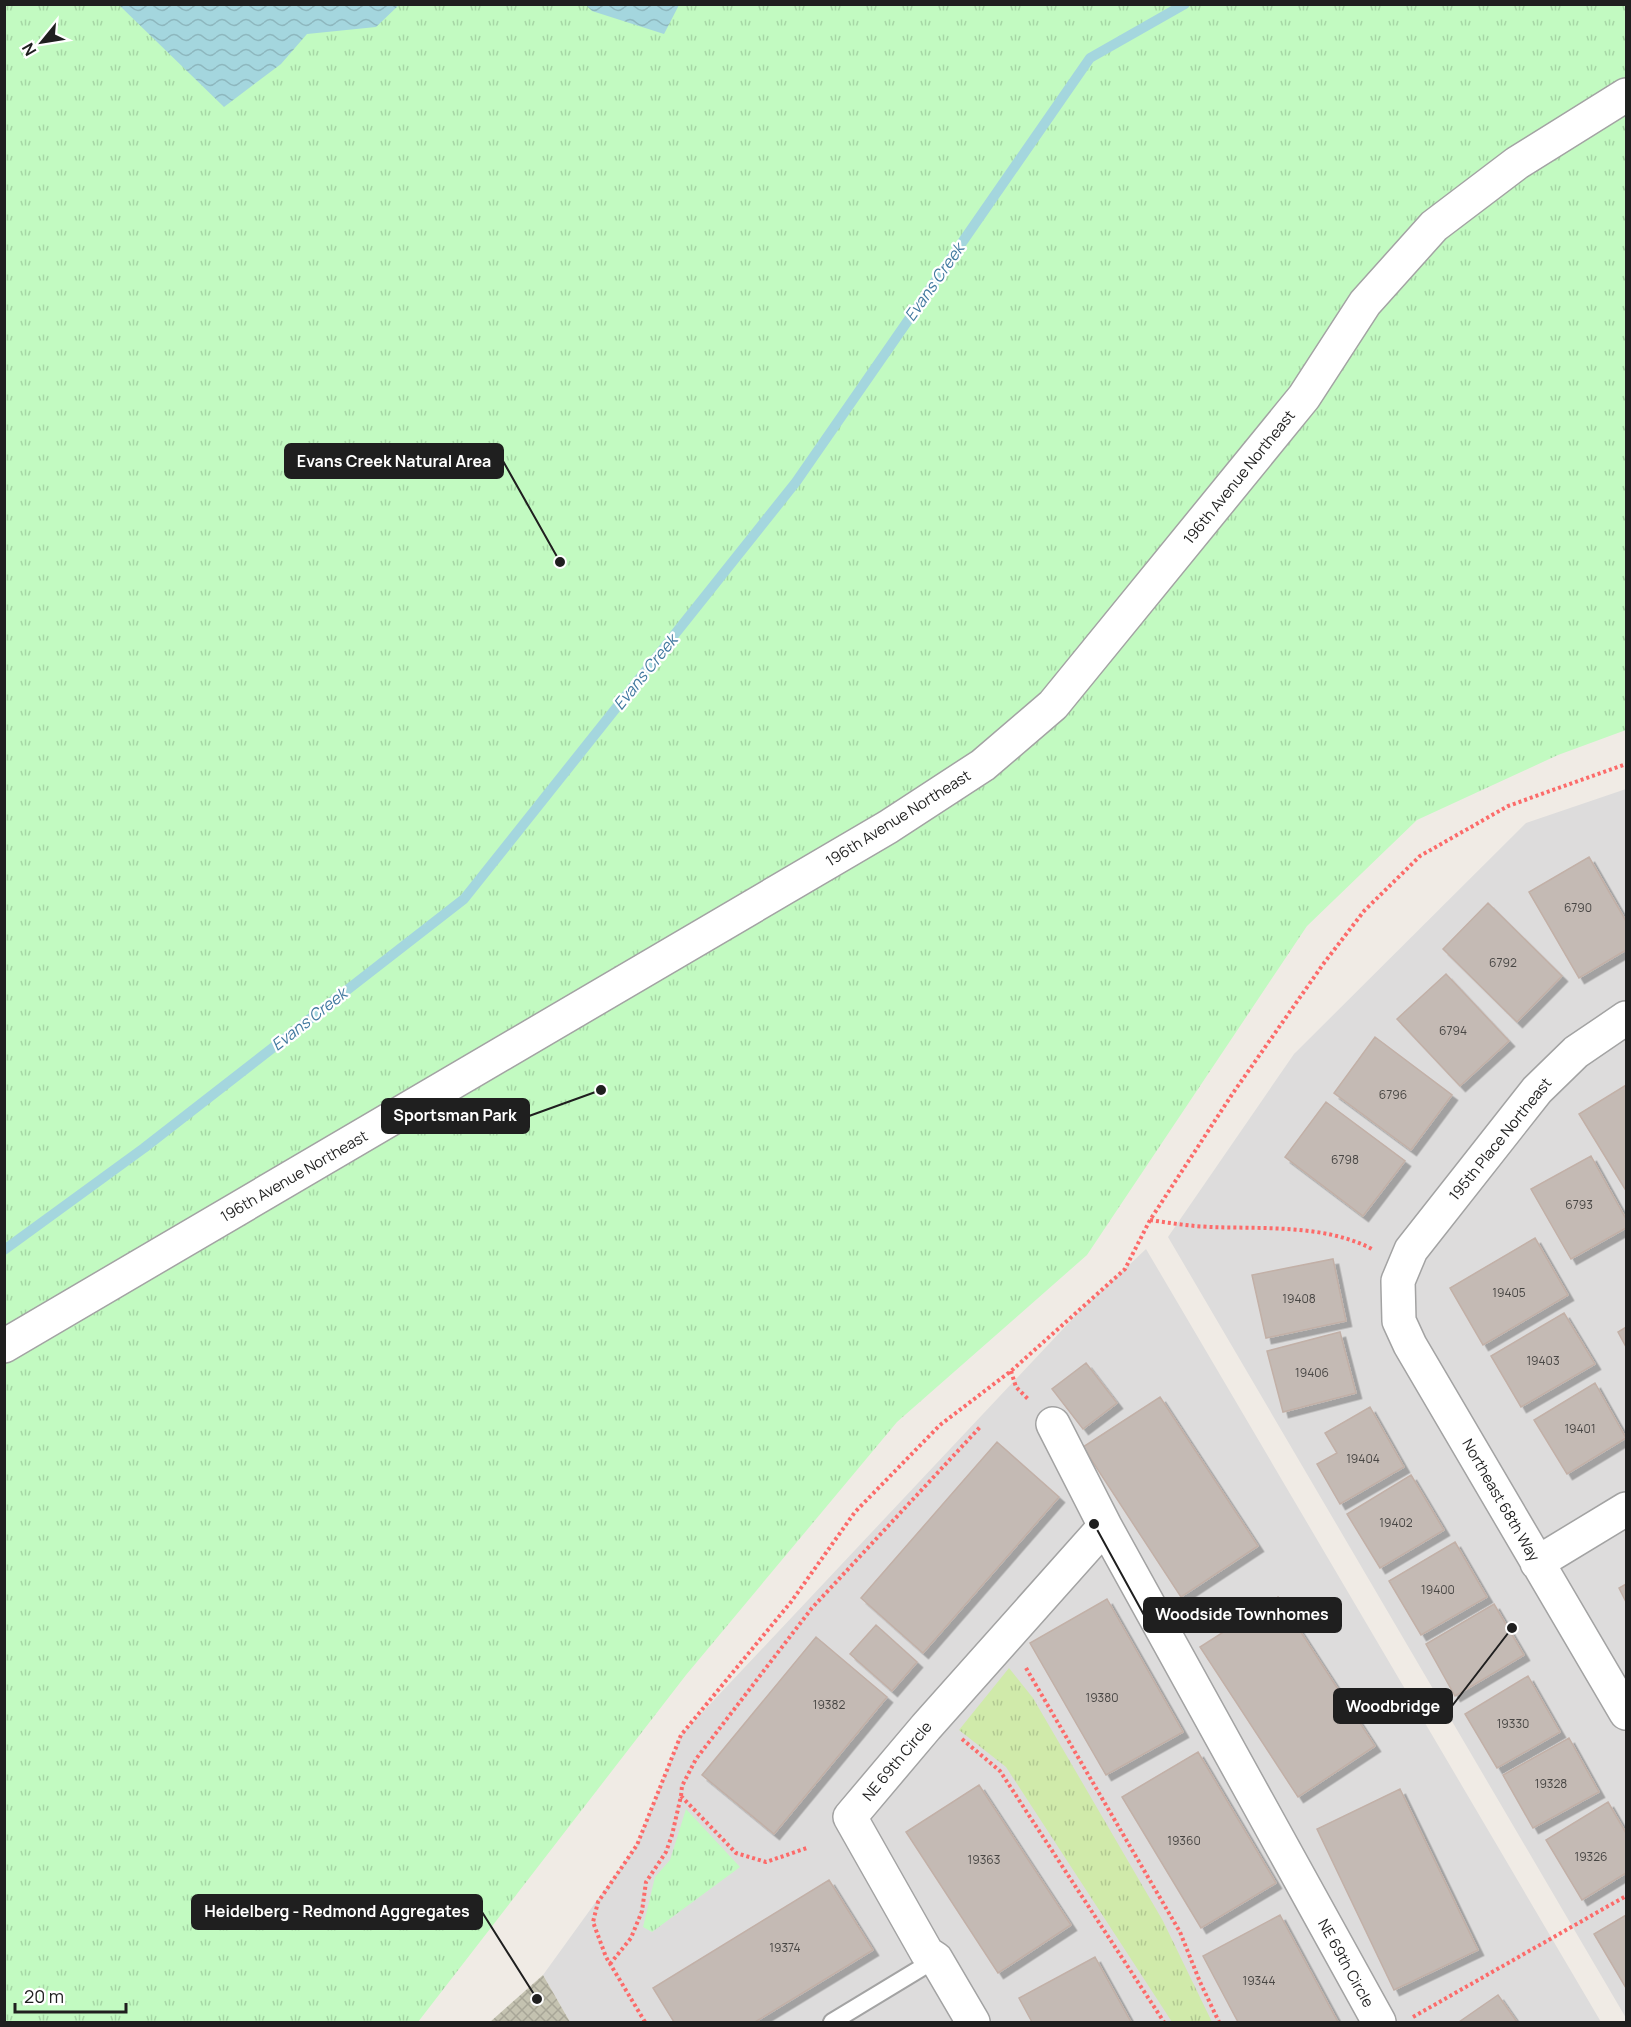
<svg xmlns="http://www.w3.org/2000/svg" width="1631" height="2027" viewBox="0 0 1631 2027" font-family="Manrope,sans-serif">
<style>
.residential{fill:#dddcdc}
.construction{fill:url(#construction-cross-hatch)}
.grass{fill:url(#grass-tufts)}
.park{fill:url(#park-tufts)}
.water{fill:url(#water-waves)}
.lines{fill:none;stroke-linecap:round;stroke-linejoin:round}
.stream{stroke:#a4d6de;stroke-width:10}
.building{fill:#c4bab4;stroke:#c2b0a7;stroke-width:1.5;filter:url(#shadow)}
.service-casing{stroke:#a3a3a3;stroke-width:20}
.minor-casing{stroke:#a3a3a3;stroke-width:36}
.path{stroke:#fc6b6a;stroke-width:4;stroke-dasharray:3 3;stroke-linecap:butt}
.service{stroke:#fff;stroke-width:16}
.minor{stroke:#fff;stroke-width:33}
.labels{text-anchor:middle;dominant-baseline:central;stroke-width:4.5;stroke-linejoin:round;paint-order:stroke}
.number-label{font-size:12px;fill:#484644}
.street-label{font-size:15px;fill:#1f1f1f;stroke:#fff}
.water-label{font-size:16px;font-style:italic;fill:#437aa0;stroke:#fff}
.leader{fill:none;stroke:#1f1f1f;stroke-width:2}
.callout-dot{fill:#1f1f1f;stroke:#fff;stroke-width:2}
.callout{fill:#1f1f1f;stroke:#1f1f1f;stroke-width:2}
.callout-label{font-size:16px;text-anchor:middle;font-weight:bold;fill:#fff}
</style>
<defs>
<pattern id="construction-cross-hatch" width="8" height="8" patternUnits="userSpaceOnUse" patternTransform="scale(1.5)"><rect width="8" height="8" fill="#c4c2b0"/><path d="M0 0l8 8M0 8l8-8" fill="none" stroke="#a8a697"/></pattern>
<pattern id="grass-tufts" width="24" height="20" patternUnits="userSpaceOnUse" patternTransform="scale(1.5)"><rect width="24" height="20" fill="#d0eaaa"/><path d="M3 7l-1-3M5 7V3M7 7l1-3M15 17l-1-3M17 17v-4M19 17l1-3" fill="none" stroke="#b2c892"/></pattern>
<pattern id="park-tufts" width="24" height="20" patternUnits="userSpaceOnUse" patternTransform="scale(1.5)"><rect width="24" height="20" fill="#c2fac1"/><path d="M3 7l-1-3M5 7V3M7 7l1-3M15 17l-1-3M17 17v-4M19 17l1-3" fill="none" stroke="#a6d6a5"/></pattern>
<pattern id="water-waves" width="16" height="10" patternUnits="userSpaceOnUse" patternTransform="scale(1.5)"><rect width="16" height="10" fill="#a4d6de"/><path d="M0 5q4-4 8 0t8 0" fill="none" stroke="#8db7be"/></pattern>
<filter id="shadow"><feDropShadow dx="5.5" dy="5.5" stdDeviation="0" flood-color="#0004"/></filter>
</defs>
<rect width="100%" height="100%" fill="#f0ebe5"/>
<!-- residential -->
<path class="residential" d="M1626 789V2018L1168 1237 1294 1054 1526 823Z
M1146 1249 1601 2022H570L543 1975 637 1845 681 1735 1078 1313Z"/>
<!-- construction -->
<path class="construction" d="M543 1975 570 2022H490Z"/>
<!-- grass -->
<path class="grass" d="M1009 1668 1033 1698 1163 1921 1212 2022H1172L1006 1767 959 1730Z"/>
<!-- park -->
<path class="park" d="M5 5H1626V730L1558 755 1417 820 1307 926 1087 1255 897 1422 686 1675 418 2022H5Z
M686 1809 740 1867 652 1932 643 1927 655 1877 670 1860Z"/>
<!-- water -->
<path class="water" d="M119 5H399L376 27 307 34 281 64 224 107Z
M586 5H679L664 34 592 11Z"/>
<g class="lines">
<!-- stream -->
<path class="stream" d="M4 1250 144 1148 464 899 796 482 1090 58 1185 4"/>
</g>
<!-- building -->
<path class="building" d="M1589 857 1626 921V950L1579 978 1529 892Z
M1488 903 1562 976 1517 1022 1443 949Z
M1446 974 1509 1041 1460 1086 1397 1019Z
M1375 1037 1452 1095 1411 1150 1334 1093Z
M1626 1085V1188L1625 1189 1579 1114Z
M1326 1102 1405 1161 1363 1216 1285 1157Z
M1591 1156 1626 1219V1228L1571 1259 1531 1189Z
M1535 1238 1568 1295 1483 1345 1450 1288Z
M1333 1259 1346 1321 1266 1338 1252 1275Z
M1564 1313 1595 1364 1521 1407 1491 1356Z
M1626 1327V1347L1618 1332Z
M1340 1332 1356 1393 1283 1412 1267 1351Z
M1086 1363 1117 1403 1083 1429 1052 1389Z
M1595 1383 1626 1438 1567 1474 1534 1420Z
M1160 1397 1258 1546 1181 1597 1083 1447Z
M1370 1407 1404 1467 1340 1504 1317 1464 1337 1453 1325 1433Z
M997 1442 1059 1497 923 1653 861 1598Z
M1411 1475 1444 1530 1380 1568 1347 1514Z
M1455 1542 1487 1597 1421 1635 1389 1581Z
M1626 1584V1602L1619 1588Z
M1278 1597 1375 1746 1298 1797 1200 1647Z
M1107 1599 1183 1732 1106 1775 1030 1643Z
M1494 1604 1524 1655 1455 1696 1426 1644Z
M876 1625 917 1662 892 1691 850 1654Z
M816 1637 887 1697 774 1834 702 1775Z
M1528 1676 1560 1732 1497 1768 1465 1714Z
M1569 1738 1599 1792 1533 1828 1503 1775Z
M1198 1752 1276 1883 1201 1928 1122 1797Z
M979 1785 1071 1925 998 1973 906 1832Z
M1400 1789 1478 1950 1394 1990 1317 1829Z
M1608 1802 1626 1833V1873L1582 1900 1546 1840Z
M829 1880 873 1950 755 2022H674L653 1988Z
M1280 1915 1338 2022H1238L1203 1956Z
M1626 1915V1988L1594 1934Z
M1095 1957 1131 2022H1032L1019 1998Z
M1498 1995 1517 2022H1459Z"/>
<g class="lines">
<defs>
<path id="service" d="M832 2022 936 1959"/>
<path id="minor" d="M1626 1018 1576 1052 1537 1090 1411 1250 1398 1281 1399 1321 1410 1345 1626 1713
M4 1346 888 827 983 765 1053 705 1304 397 1365 303 1434 226 1517 163 1626 95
M1053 1424 1105 1526 1379 2022
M1537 1563 1626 1509
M973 2022 936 1959 927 1953 850 1817 926 1727 1105 1526"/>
</defs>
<!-- service casing -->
<use href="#service" class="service-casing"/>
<!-- minor casing -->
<use href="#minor" class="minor-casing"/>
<!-- path -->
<path class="path" d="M1150 1220C1170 1223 1189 1226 1210 1227 1263 1229 1324 1224 1372 1249
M1011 1371 1016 1387 1029 1400
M1026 1668 1180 1932 1200 1982 1219 2022
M962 1739 1000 1771 1164 2022
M681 1796 682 1786 696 1759 812 1608 981 1426
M610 1964 631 1938 642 1911 646 1882 666 1852 672 1835 681 1796 736 1853 766 1862 807 1848
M1413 2017 1626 1896
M645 2022 606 1957 593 1922 598 1902 637 1845 681 1735 791 1602 855 1512 940 1425 1011 1371 1125 1269 1150 1220 1233 1093 1324 963 1364 911 1420 856 1508 806 1626 764"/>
<!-- service -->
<use href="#service" class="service"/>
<!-- minor -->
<use href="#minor" class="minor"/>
</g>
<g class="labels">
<!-- number labels -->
<g class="number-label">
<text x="1578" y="907">6790</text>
<text x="1503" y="962">6792</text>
<text x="1453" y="1030">6794</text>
<text x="1393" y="1094">6796</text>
<text x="1345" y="1159">6798</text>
<text x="1579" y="1204">6793</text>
<text x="1509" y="1292">19405</text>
<text x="1299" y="1298">19408</text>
<text x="1543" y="1360">19403</text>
<text x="1312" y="1372">19406</text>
<text x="1580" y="1428">19401</text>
<text x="1363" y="1458">19404</text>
<text x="1396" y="1522">19402</text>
<text x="1438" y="1589">19400</text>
<text x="1102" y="1697">19380</text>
<text x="829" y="1704">19382</text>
<text x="1513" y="1723">19330</text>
<text x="1551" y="1783">19328</text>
<text x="1184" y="1840">19360</text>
<text x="1591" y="1856">19326</text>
<text x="984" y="1859">19363</text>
<text x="785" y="1947">19374</text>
<text x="1259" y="1980">19344</text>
</g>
<!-- street labels -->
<g class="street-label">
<text transform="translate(1239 477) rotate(-51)">196th Avenue Northeast</text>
<text transform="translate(898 818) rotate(-32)">196th Avenue Northeast</text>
<text transform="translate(1500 1139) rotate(-51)">195th Place Northeast</text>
<text transform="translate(294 1176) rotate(-30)">196th Avenue Northeast</text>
<text transform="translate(1501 1500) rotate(60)">Northeast 68th Way</text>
<text transform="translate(897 1761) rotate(-50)">NE 69th Circle</text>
<text transform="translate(1346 1963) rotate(61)">NE 69th Circle</text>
</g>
<!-- water labels -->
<g class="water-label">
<text transform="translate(934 282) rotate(-55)">Evans Creek</text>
<text transform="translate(645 672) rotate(-51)">Evans Creek</text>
<text transform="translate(309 1019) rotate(-38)">Evans Creek</text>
</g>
</g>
<!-- callouts -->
<path class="leader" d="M560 562L503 461M601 1090L529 1116M1094 1524L1144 1615M1512 1628L1452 1706M537 1999L482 1912"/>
<g class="callout-dot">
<circle cx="560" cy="562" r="6"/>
<circle cx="601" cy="1090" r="6"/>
<circle cx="1094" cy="1524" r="6"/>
<circle cx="1512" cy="1628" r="6"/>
<circle cx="537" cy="1999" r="6"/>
</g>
<g class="callout">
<rect x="285" y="444" width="218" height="34" rx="6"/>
<rect x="382" y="1099" width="147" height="34" rx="6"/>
<rect x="1144" y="1598" width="197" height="34" rx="6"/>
<rect x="1334" y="1689" width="118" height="34" rx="6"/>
<rect x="192" y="1895" width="290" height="34" rx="6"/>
</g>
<g class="callout-label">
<text x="394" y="467">Evans Creek Natural Area</text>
<text x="455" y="1121">Sportsman Park</text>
<text x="1242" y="1620">Woodside Townhomes</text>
<text x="1393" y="1712">Woodbridge</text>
<text x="337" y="1917">Heidelberg - Redmond Aggregates</text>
</g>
<!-- border -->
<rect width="1631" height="2027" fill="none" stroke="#1f1f1f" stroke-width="12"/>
<!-- north arrow -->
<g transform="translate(42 42) rotate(240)" stroke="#ffffff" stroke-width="4.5" paint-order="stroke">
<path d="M0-4.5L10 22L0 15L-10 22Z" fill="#1f1f1f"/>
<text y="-9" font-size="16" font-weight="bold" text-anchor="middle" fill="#1f1f1f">N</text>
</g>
<!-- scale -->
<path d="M15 2003v9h111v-9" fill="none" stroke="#1f1f1f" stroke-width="3"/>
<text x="24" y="2003" font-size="18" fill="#1f1f1f" stroke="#ffffff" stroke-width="4.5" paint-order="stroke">20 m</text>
</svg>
